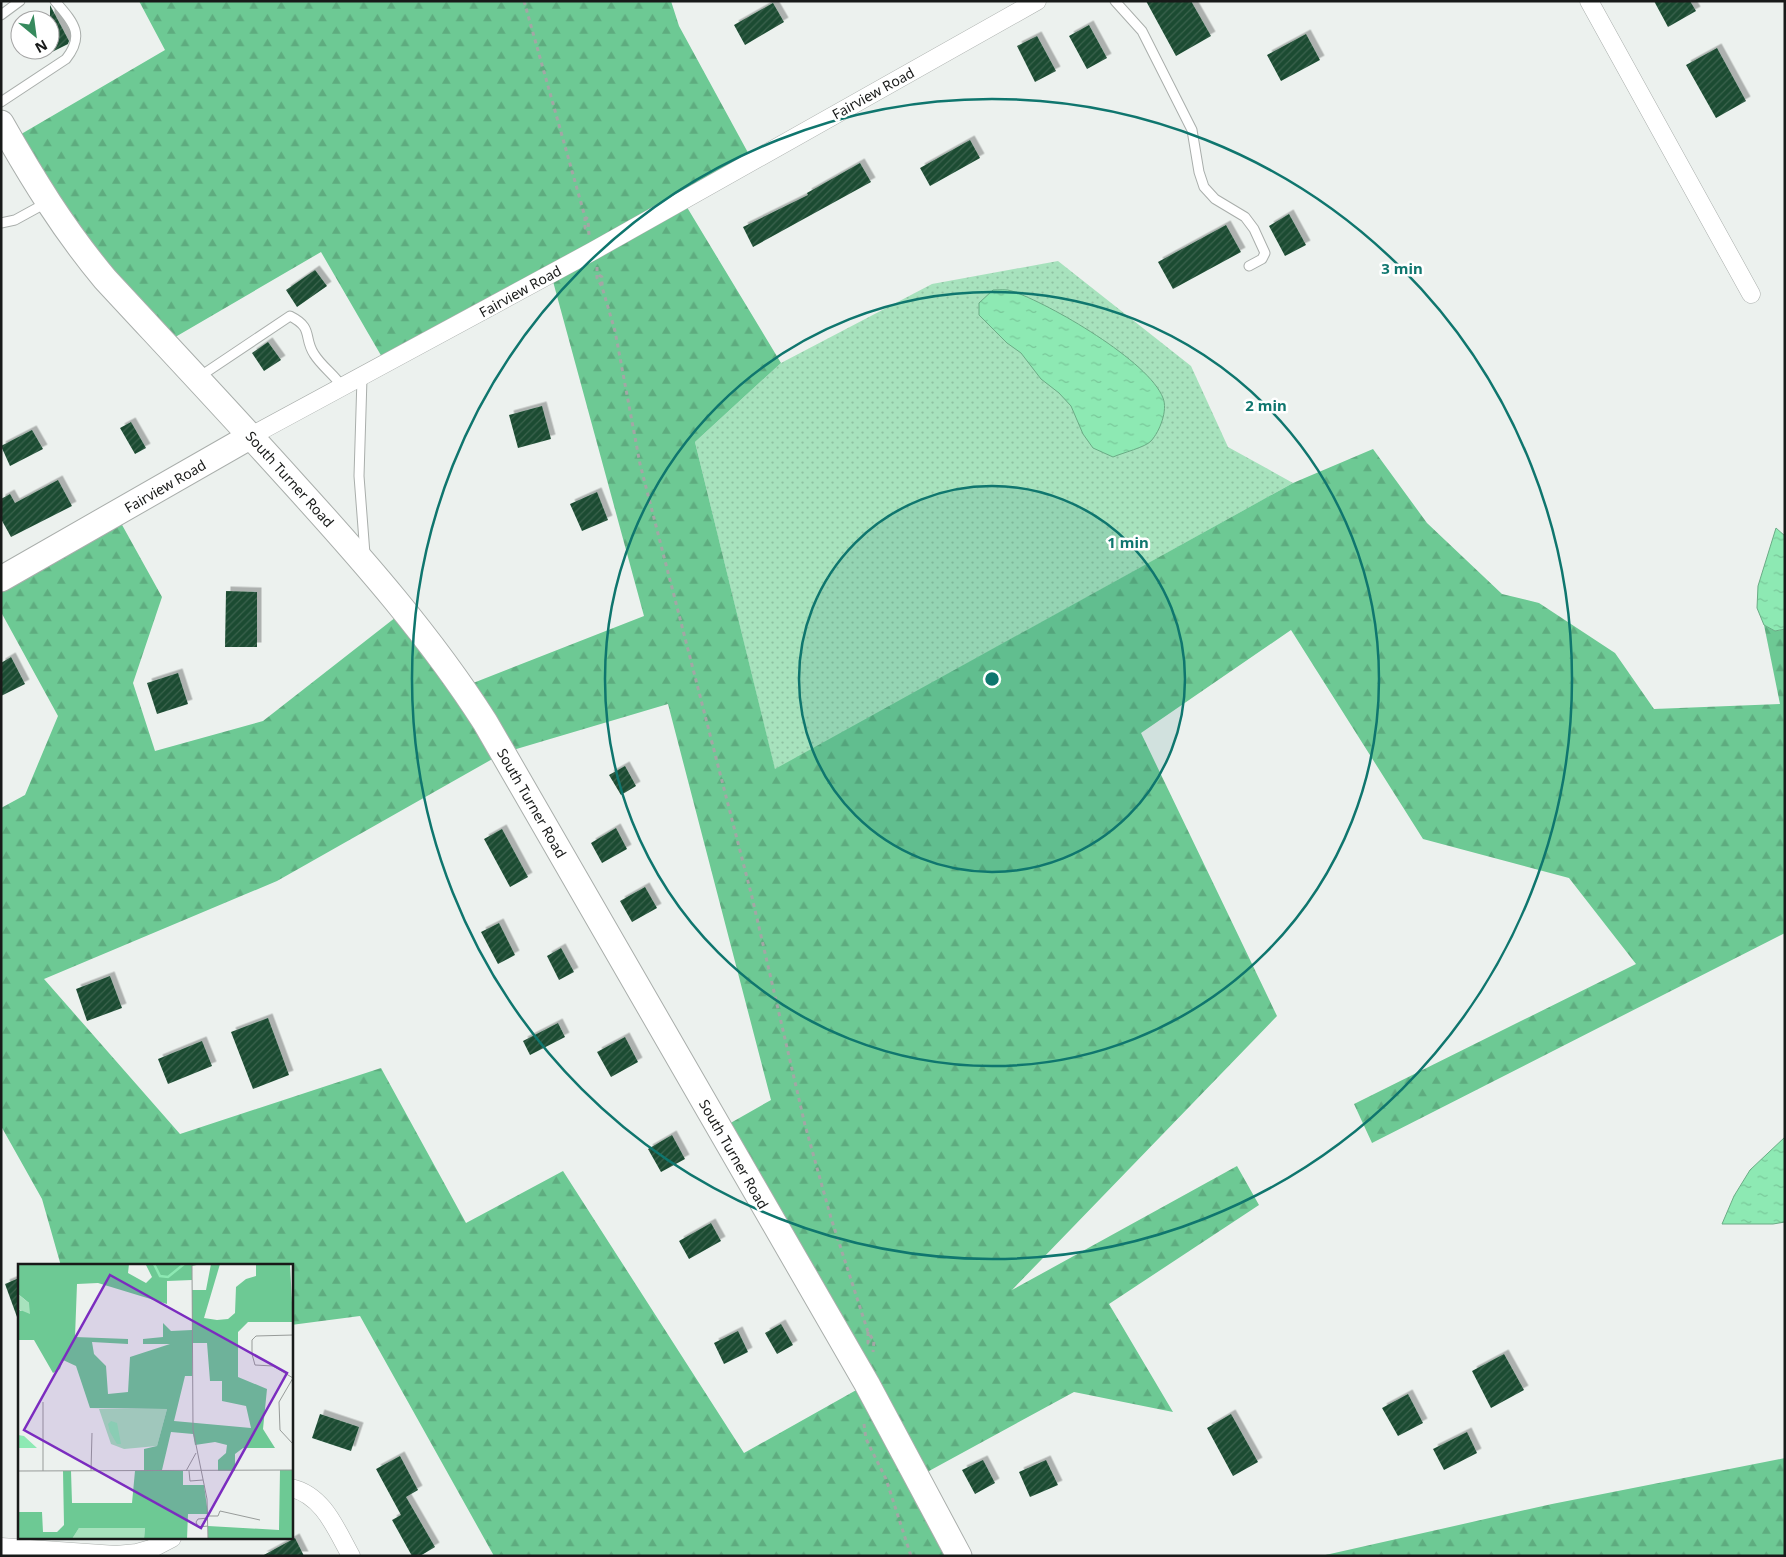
<svg xmlns="http://www.w3.org/2000/svg" width="1786" height="1557" viewBox="0 0 1786 1557" font-family="'Noto Sans',sans-serif">
<style>
.grass{fill:url(#grass-dots)}
.forest{fill:url(#forest-firs);fill-rule:evenodd}
.water{fill:url(#water-ripples);stroke:#6aab85}
.building{fill:url(#building-hatch);filter:url(#shadow)}
.lines{fill:none;stroke-linecap:round;stroke-linejoin:round}
.lane-casing{stroke:#a9aeab;stroke-width:11}
.street-casing{stroke:#a9aeab;stroke-width:19}
.secondary-casing{stroke:#a9aeab;stroke-width:27}
.path{stroke:#a3a7a5;stroke-width:3;stroke-dasharray:4 4;stroke-linecap:butt}
.lane{stroke:#fff;stroke-width:9}
.street{stroke:#fff;stroke-width:18}
.secondary{stroke:#fff;stroke-width:25}
.ring{fill:none;stroke:#0f766e;stroke-width:2.5}
.labels{text-anchor:middle;dominant-baseline:central;stroke-width:5;stroke-linejoin:round;paint-order:stroke}
.street-label{font-size:14px;fill:#181a19;stroke:#fff}
.inset-river{fill:none;stroke:#8de9b3;stroke-width:2.5}
.inset-road{fill:none;stroke:#979b99;stroke-width:1}
.view{fill:#7b2cbf;fill-opacity:0.15;stroke:#7b2cbf;stroke-width:2.5}
.inset-edge{fill:none;stroke:#181a19;stroke-width:2.5}
.centre{fill:#0f766e;stroke:#fff;stroke-width:2.5}
.ring-label{font-size:15px;text-anchor:middle;font-weight:bold;fill:#0f766e;stroke:#fff;stroke-width:5;stroke-linejoin:round;paint-order:stroke}
</style>
<defs>
<pattern id="grass-dots" width="8" height="8" patternUnits="userSpaceOnUse" patternTransform="scale(1.25)"><rect width="8" height="8" fill="#a7e2bd"/><path d="M2 2h.1M6 6h.1" fill="none" stroke="#8fc1a2" stroke-width="1.8" stroke-linecap="round"/></pattern>
<pattern id="forest-firs" width="22" height="20" patternUnits="userSpaceOnUse" patternTransform="scale(1.25)"><rect width="22" height="20" fill="#6dc994"/><path d="M5 1l3.5 6h-7zM16 11l3.5 6h-7z" fill="#5eac7f"/></pattern>
<pattern id="water-ripples" width="26" height="14" patternUnits="userSpaceOnUse" patternTransform="scale(1.25)"><rect width="26" height="14" fill="#8de9b3"/><path d="M2 4q2-2 4 0t4 0M15 11q2-2 4 0t4 0" fill="none" stroke="#79c799"/></pattern>
<pattern id="building-hatch" width="6" height="6" patternUnits="userSpaceOnUse" patternTransform="scale(1.25)"><rect width="6" height="6" fill="#1b4c32"/><path d="M-1 1l2-2M0 6l6-6M5 7l2-2" fill="none" stroke="#3b624d"/></pattern>
<filter id="shadow"><feDropShadow dx="4.5" dy="-4.5" stdDeviation="0" flood-color="#0004"/></filter>
</defs>
<rect width="100%" height="100%" fill="#ecf1ee"/>
<!-- grass -->
<path class="grass" d="M1058 261 1191 366 1228 447 1293 483 775 770 695 442 781 363 932 284Z"/>
<!-- forest -->
<path class="forest" d="M139 1H671L679 26 752 160 682 199 781 363 695 442 775 769 1293 483 1373 449 1427 523 1502 594 1539 603 1615 653 1654 709 1780 704 1764 625 1775 631 1785 629V933L1372 1143 1354 1104 1636 964 1569 878 1423 839 1291 630 1141 733 1277 1016 1012 1290 1237 1166 1259 1205 1109 1304 1173 1412 1074 1392 918 1477 959 1556H494L360 1316 291 1325V1266H61L42 1199 1 1126V808L25 795 58 716 1 612V579L116 514 162 597 133 683 155 751 263 721 405 610 463 687 644 616 551 274 386 364 321 252 165 343 11 140 165 50ZM668 704 771 1100 720 1129 867 1384 744 1453 563 1171 466 1223 381 1068 180 1134 44 979 277 881 503 753Z
M1785 1458V1556H1321L1552 1504Z"/>
<!-- water -->
<path class="water" d="M993 290C999 290 1007 289 1012 291 1050 304 1149 361 1163 398 1168 410 1160 431 1151 441 1146 447 1122 453 1113 457L1093 448 1083 434 1071 406 1059 393 1041 379 1021 353 1007 343 979 315V303Z
M1776 528 1785 536V629L1775 631 1764 625 1757 608 1758 586Z
M1785 1137V1222L1773 1224H1722L1734 1196 1750 1170Z"/>
<!-- building -->
<path class="building" d="M1146 1H1191L1211 36 1176 56Z
M1654 1H1690L1696 11 1668 27Z
M773 3 784 22 745 45 734 25Z
M50 5 69 41 68 44 50 53Z
M1089 25 1107 58 1087 69 1069 36Z
M1306 34 1320 60 1281 81 1267 55Z
M1037 36 1056 71 1035 82 1017 46Z
M1717 48 1746 101 1716 118 1686 65Z
M970 140 980 158 930 186 920 168Z
M860 163 871 182 753 247 743 227 808 195 807 193Z
M1289 214 1306 245 1285 256 1269 226Z
M1226 225 1241 252 1173 289 1158 262Z
M315 270 327 286 297 307 286 290Z
M268 342 281 360 264 371 252 353Z
M542 406 551 439 518 448 509 415Z
M131 422 146 448 135 454 120 428Z
M32 430 43 449 10 466 1 446Z
M58 480 72 506 11 537 1 519V499L10 494 15 503Z
M597 492 608 520 582 531 570 504Z
M226 591 257 592V647H225Z
M11 657 25 684 1 696V663Z
M178 673 188 704 157 714 147 683Z
M625 766 636 786 621 795 609 775Z
M616 828 627 849 602 863 591 843Z
M502 829 528 877 510 887 484 839Z
M645 887 657 908 632 922 620 901Z
M499 923 515 955 498 964 481 932Z
M561 948 574 972 559 980 547 956Z
M110 976 122 1008 87 1021 76 989Z
M268 1018 289 1075 253 1089 231 1032Z
M558 1023 565 1037 530 1055 523 1041Z
M625 1037 638 1062 611 1077 597 1052Z
M202 1041 212 1066 168 1084 158 1059Z
M672 1135 685 1159 661 1172 648 1149Z
M711 1223 721 1241 689 1259 679 1241Z
M19 1278V1317H17L5 1284Z
M781 1324 793 1345 777 1354 765 1333Z
M738 1331 748 1352 724 1364 714 1343Z
M1504 1354 1524 1390 1491 1408 1472 1371Z
M1408 1394 1423 1423 1398 1436 1382 1408Z
M320 1414 359 1427 351 1451 312 1438Z
M1231 1414 1258 1462 1233 1476 1207 1428Z
M1467 1432 1477 1453 1444 1470 1433 1449Z
M400 1456 418 1490 406 1497 435 1547 420 1556H412L392 1520 401 1515 376 1469Z
M983 1460 995 1483 975 1494 962 1470Z
M1046 1460 1058 1485 1030 1497 1019 1472Z
M295 1538 304 1556H262Z"/>
<g class="lines">
<defs>
<path id="lane" d="M1115 1 1142 31 1192 130 1199 172 1204 187 1215 199 1245 217 1254 229 1265 253 1262 259 1249 266
M1 15 20 1
M1 102 66 59C86 34 72 21 55 1
M1 223 15 220 46 203
M199 377 290 316C314 328 303 337 314 354 322 367 335 375 343 388
M362 378 359 476 365 554"/>
<path id="street" d="M1589 1 1751 294
M251 436 593 251 1037 1
M291 1488C323 1495 336 1529 351 1556
M1 1547 116 1555 137 1553 151 1549 172 1538"/>
<path id="secondary" d="M1 123C32 178 64 230 105 279 168 347 232 415 294 484 363 560 430 636 485 722L867 1384 959 1556
M1 579 251 436"/>
</defs>
<!-- lane casing -->
<use href="#lane" class="lane-casing"/>
<!-- street casing -->
<use href="#street" class="street-casing"/>
<!-- secondary casing -->
<use href="#secondary" class="secondary-casing"/>
<!-- path -->
<path class="path" d="M524 1 585 217 588 219 589 235
M585 217V228L588 229
M597 267V278L602 287 615 331 640 464 752 897 805 1125 831 1218 868 1332 874 1341 873 1352
M599 275 602 277V287
M868 1332V1343L872 1346
M864 1424 866 1439 886 1479 911 1556"/>
<!-- lane -->
<use href="#lane" class="lane"/>
<!-- street -->
<use href="#street" class="street"/>
<!-- secondary -->
<use href="#secondary" class="secondary"/>
</g>
<!-- distance rings -->
<circle cx="992" cy="679" r="193" fill="#0f766e" fill-opacity=".12"/>
<g class="ring">
<circle cx="992" cy="679" r="193"/>
<circle cx="992" cy="679" r="387"/>
<circle cx="992" cy="679" r="580"/>
</g>
<g class="labels">
<!-- street labels -->
<g class="street-label">
<text transform="translate(873 93) rotate(-29)">Fairview Road</text>
<text transform="translate(520 291) rotate(-29)">Fairview Road</text>
<text transform="translate(290 479) rotate(48)">South Turner Road</text>
<text transform="translate(165 486) rotate(-30)">Fairview Road</text>
<text transform="translate(532 803) rotate(60)">South Turner Road</text>
<text transform="translate(734 1154) rotate(60)">South Turner Road</text>
</g>
</g>
<!-- overview -->
<g transform="translate(18 1264)">
<rect width="275" height="275" fill="#ecf1ee"/>
<path d="M81 145H149L139 182 106 185 93 180ZM61 264H127L126 275H54Z" fill="#a7e2bd"/>
<path d="M0 0H111L110 9 128 19 134 13 128 1 118 0H183L174 2V16L149 17V40L80 19 59 20 57 73 110 75V80L74 78 76 90 88 102 90 130 110 128 112 93 152 80H125V75L145 73V59L153 67 174 66V26H188L193 0H202L186 54 199 56 210 55 217 49 218 23 228 15 238 12V0H272L275 58H230L220 68V113L249 125 245 165 257 184H225L217 190V207H200V196L208 189 209 181 197 178 177 181 175 170 153 168 144 206 165 207V221H186L190 250H170L169 275H126L127 264H61L54 275H0V248H24L25 268H39L46 261 45 207H53L54 239H114L117 207H126V185L139 182 149 145 72 144 58 102 45 96 42 105 35 109 16 76H0V45L3 47 11 39 0 30ZM174 79H189L192 117H204V137L228 142 233 164 156 157 167 112H174ZM262 206H275V275H190V262L261 266Z" fill="#6dc994" fill-rule="evenodd"/>
<path d="M0 30 11 39 12 50 0 45Z" fill="#a7e2bd"/>
<path d="M93 157 99 159 103 180H99L92 168 90 160ZM0 171 6 172 19 184H0Z" fill="#8de9b3"/>
<path class="inset-river" d="M136 0 142 12 150 13 166 0"/>
<path class="inset-road" d="M174 0 175 166 189 235 190 275M275 71 238 72 234 76V90L237 101 255 102 275 114 261 138 262 166 275 180M25 138V207M0 207 275 206M73 207 74 169M168 207 178 189M171 207 172 217 185 216M190 252H200L202 247 242 256M190 254 180 255 178 258 180 263 190 262"/>
<path class="view" d="M92 11 269 109 183 264 6 166Z"/>
<rect width="275" height="275" class="inset-edge"/>
</g>
<circle cx="992" cy="679" r="8" class="centre"/>
<g class="ring-label">
<text x="1402" y="274">3 min</text>
<text x="1266" y="411">2 min</text>
<text x="1128" y="548">1 min</text>
</g>
<!-- border -->
<rect width="1786" height="1557" fill="none" stroke="#181a19" stroke-width="5"/>
<!-- north arrow -->
<g transform="translate(35 35) rotate(151)"><circle r="24" fill="#ffffff" stroke="#a3a3a3"/>
<path d="M0-4L9 19L0 12L-9 19Z" fill="#368a5d"/>
<text y="-8" font-size="14" font-weight="bold" text-anchor="middle" fill="#181a19">N</text>
</g>
</svg>
